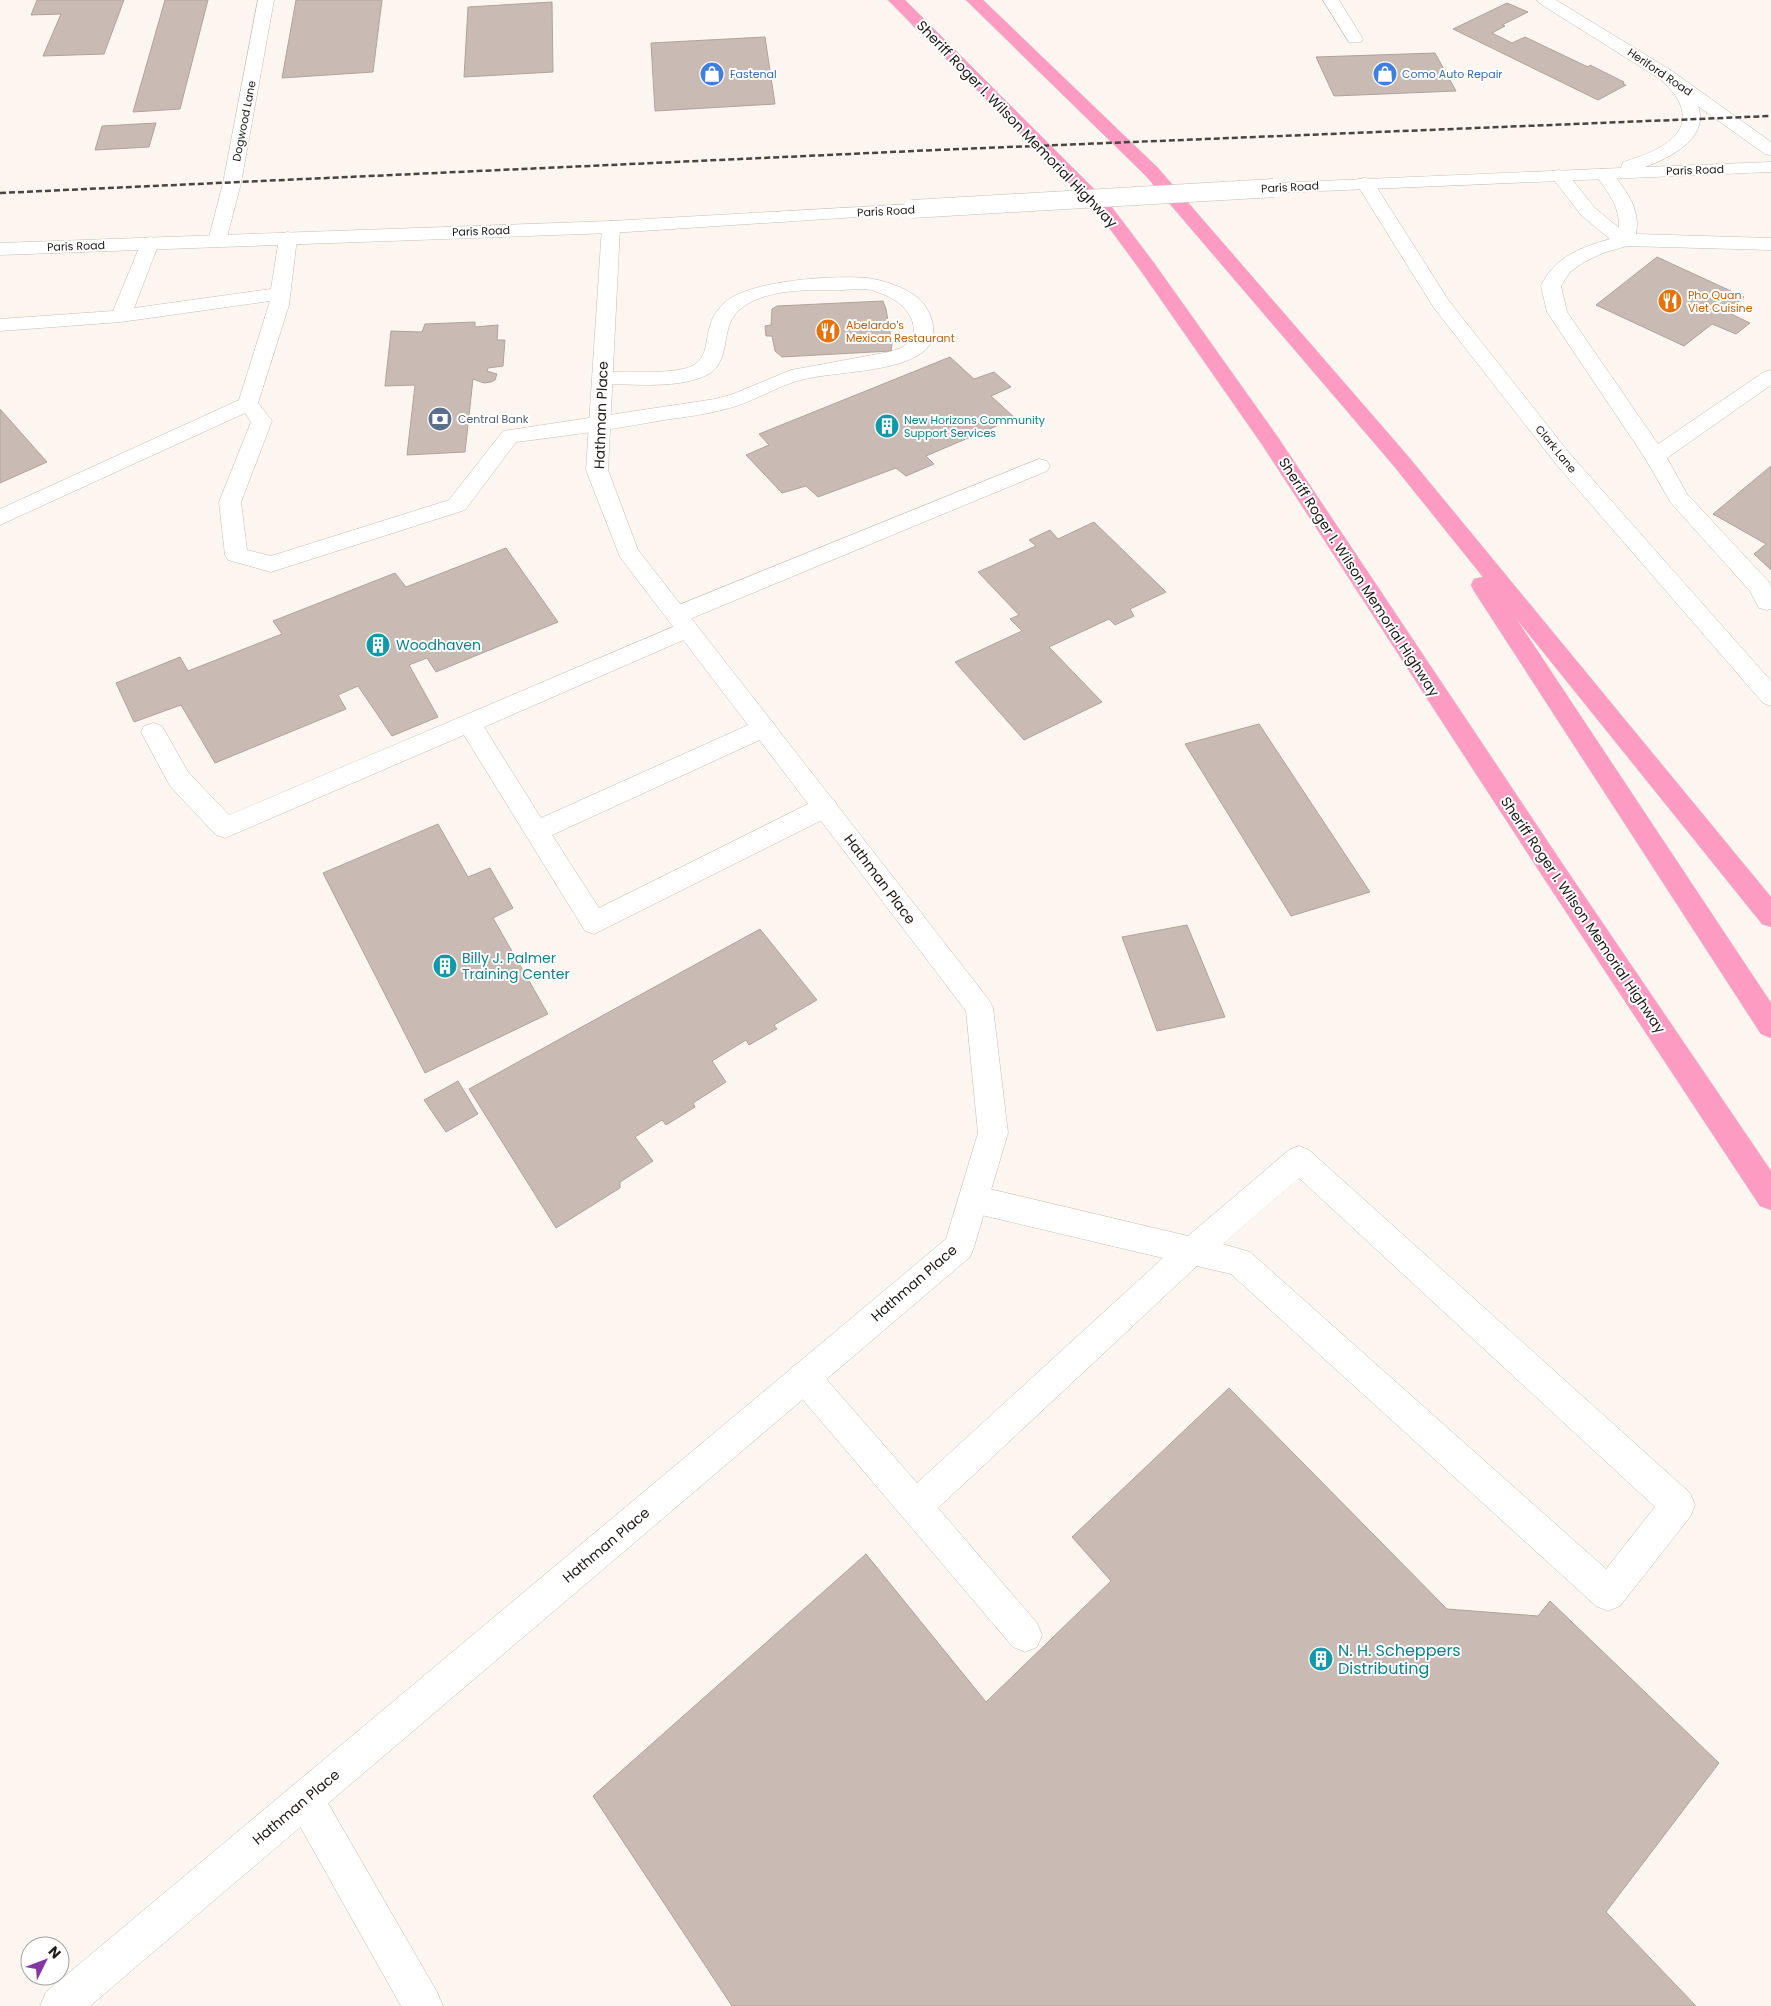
<svg xmlns="http://www.w3.org/2000/svg" width="1771" height="2006" viewBox="0 0 1771 2006" font-family="Poppins,sans-serif">
<style>
.building{fill:#c9bbb3;stroke:#b0a39b}
.lines{fill:none;stroke-linecap:round;stroke-linejoin:round}
.service-casing{stroke:#c7bcb1;stroke-width:1}
.minor-casing{stroke:#c7bcb1;stroke-width:1}
.tertiary-casing{stroke:#c7bcb1;stroke-width:1}
.secondary-casing{stroke:#c7bcb1;stroke-width:1}
.motorway-casing{stroke:#d6d6d5;stroke-width:1}
.service{fill:#fff;fill-rule:evenodd}
.minor{fill:#fff;fill-rule:evenodd}
.tertiary{fill:#fff;fill-rule:evenodd}
.secondary{fill:#fff;fill-rule:evenodd}
.motorway{fill:#fe9bc2;fill-rule:evenodd}
.rail{stroke:#484440;stroke-width:2.5;stroke-dasharray:6 3;stroke-linecap:butt}
.secondary-bridge-casing{stroke:#c7bcb1;stroke-width:19;stroke-linecap:butt}
.secondary-bridge{stroke:#fff;stroke-width:18}
.labels{text-anchor:middle;dominant-baseline:central;stroke-width:4;stroke-linejoin:round;paint-order:stroke}
.far-street-label{font-size:11px;fill:#1e1a17;stroke:#fff}
.far-shop-label{font-size:11px;fill:#366cbe;stroke:#fff;text-anchor:start}
.far-food-label{font-size:11px;fill:#c56008;stroke:#fff;text-anchor:start}
.far-service-label{font-size:11px;fill:#4e5e75;stroke:#fff;text-anchor:start}
.far-culture-label{font-size:11px;fill:#0d838f;stroke:#fff;text-anchor:start}
.street-label{font-size:14px;fill:#1e1a17;stroke:#fff}
.culture-label{font-size:14px;fill:#0d838f;stroke:#fff;text-anchor:start}
.near-culture-label{font-size:16px;fill:#0d838f;stroke:#fff;text-anchor:start}
</style>
<rect width="100%" height="100%" fill="#fdf6f0"/>
<!-- building -->
<path class="building" d="M37 0H124L104 54 43 56 61 14 31 15Z
M165 0H208L180 109 133 112Z
M296 0H382L373 72 282 78Z
M552 2 553 72 464 77 468 7Z
M1507 3 1528 12 1502 25 1505 26 1492 33 1512 43 1525 37 1588 67 1590 65 1624 82 1623 84 1626 85 1598 100 1453 29Z
M765 37 775 104 655 111 651 43Z
M1435 53 1456 91 1334 96 1316 57Z
M156 123 149 147 95 150 102 126Z
M1657 257 1744 297 1727 312 1750 323 1736 334 1712 324 1684 346 1596 305Z
M883 301 886 309 892 344 891 351 782 357 775 351 772 336H766L765 326 771 325 772 309 777 306Z
M475 322V327L498 325 497 340H505L503 366 488 368 487 371 497 374 495 380 491 382 484 383 473 379 465 452 407 455 415 385 385 386 391 331 422 332 425 324Z
M950 357 974 379 994 372 1011 387 991 396 1015 418 926 456 934 464 906 476 896 468 818 497 806 486 782 493 746 455 769 445 759 434Z
M0 409 47 462 0 483Z
M1771 466V570L1754 554 1766 544 1713 514Z
M1094 522 1166 592 1130 609 1134 616 1115 625 1109 619 1049 647 1102 702 1024 740 955 662 1022 631 1010 619 1019 615 978 572 1036 546 1029 540 1050 530 1058 539Z
M506 548 558 622 436 672 427 658 409 665 438 717 392 736 358 686 338 695 346 709 215 763 181 705 134 722 116 683 180 657 188 671 282 634 273 621 395 573 406 587Z
M1259 724 1370 892 1291 916 1185 744Z
M438 824 468 877 490 868 513 908 493 918 548 1014 425 1073 323 873Z
M1187 925 1225 1017 1157 1031 1122 937Z
M760 929 817 1000 774 1025 777 1029 749 1045 746 1040 712 1061 726 1082 693 1103 695 1107 666 1125 662 1120 635 1137 653 1161 620 1182V1188L556 1228 469 1089Z
M458 1081 478 1114 446 1132 424 1100Z
M1229 1388 1447 1609 1538 1616 1550 1601 1719 1763 1606 1912 1696 2006H732L593 1796 866 1554 986 1702 1111 1581 1072 1537Z"/>
<g class="lines">
<defs>
<path id="service" d="M1323 0H1339L1363 39 1361 42H1349Z
M1604 169 1610 170C1625 190 1641 207 1636 234L1771 238V250L1627 246 1603 253 1584 262 1570 272 1561 286 1567 312 1658 444 1764 372 1771 370V385L1667 458 1687 494 1768 581 1771 586V609L1767 610 1759 608 1750 591 1671 503 1645 458 1547 312 1541 286C1554 257 1582 247 1610 239L1582 216 1550 175 1553 171 1559 170 1565 171 1595 208 1619 228C1620 205 1607 192 1595 174L1598 170Z
M288 232 295 234 297 238 289 305 258 403 272 421 241 502 247 550 271 556 449 500 503 431 715 399 733 394 791 370 889 352 901 348 913 339C919 312 894 296 871 290 861 288 850 290 841 290 809 290 763 288 738 311 719 329 733 363 705 376 675 389 635 384 603 384L596 382 593 378 596 374 603 372C625 371 673 375 692 366 708 358 705 341 710 326 712 317 717 311 723 304 747 280 834 275 867 278 883 280 905 287 918 298 932 310 941 337 924 351 898 373 835 371 801 380 777 386 755 401 730 408 708 414 686 417 664 420 615 429 566 436 516 442L465 510 271 572 228 560 225 555 219 502 251 422 245 413 0 525V509L239 400 270 301 121 322 0 331V319L113 311 141 243 143 239 150 237 157 239 159 243 134 308 271 289 279 238 281 234Z
M1039 459 1047 461 1050 466 1047 471 685 621 677 623 669 621 666 615 669 609Z
M687 621 695 623 699 629 695 635 484 727 541 818 755 722 764 719 773 722 776 728 773 734 552 835 599 908 816 800 825 797 834 800 838 807 834 814 594 934 585 931 464 735 225 838 216 835 170 786 141 732 144 726 153 723 162 726 188 772 229 815Z
M1299 1146 1309 1150 1690 1493 1695 1505 1690 1517 1620 1606 1608 1611 1596 1606 1231 1274 1197 1266 938 1508 1037 1623 1042 1635 1037 1647 1025 1652 1013 1647 793 1388 788 1377 793 1366 804 1361 815 1366 917 1483 1163 1258 973 1213 962 1209 958 1199 962 1189 973 1185 1188 1236 1289 1150ZM1299 1178 1655 1507 1606 1569 1250 1252 1223 1244Z
M305 1781 318 1786 437 1992 443 2006H401L292 1812 287 1799 292 1786Z"/>
<path id="minor" d="M258 0H274L241 183 226 241 224 245 217 247 210 245 208 241 223 183Z
M611 221 618 223 620 227 608 470 638 550 989 1000 993 1008 1008 1133 974 1247 970 1257 90 2006H40L46 1992 946 1239 978 1133 966 1011 620 557 586 470 602 227 604 223Z"/>
<path id="tertiary" d="M1537 0H1556L1672 71 1771 142V155L1765 154 1660 79 1539 3Z
M1365 178 1371 179 1374 183 1449 301 1570 454 1771 681V706L1763 703 1556 464 1434 308 1356 183 1359 179Z"/>
<path id="secondary" d="M1666 70C1675 72 1683 83 1689 90 1720 130 1680 154 1645 167L1771 162V172L1274 193 1268 192 1265 188 1268 184 1274 183 1621 168 1623 162C1650 154 1696 138 1679 102 1675 92 1664 84 1658 75L1660 71Z
M912 204 918 205 921 209 918 213 611 233 0 255V243L611 221Z"/>
<path id="motorway" d="M888 0H905L1111 206 1154 263 1277 436 1564 866 1771 1171V1210L1760 1206 1545 880 1263 446 1141 271 1099 214Z
M966 0H983L1158 168 1407 455 1771 897V927L1762 924 1515 617 1771 1003V1038L1761 1034 1474 591 1471 585 1474 579 1483 577 1393 465 1146 176Z"/>
</defs>
<!-- service casing -->
<use href="#service" class="service-casing"/>
<!-- minor casing -->
<use href="#minor" class="minor-casing"/>
<!-- tertiary casing -->
<use href="#tertiary" class="tertiary-casing"/>
<!-- secondary casing -->
<use href="#secondary" class="secondary-casing"/>
<!-- motorway casing -->
<use href="#motorway" class="motorway-casing"/>
<!-- service -->
<use href="#service" class="service"/>
<!-- minor -->
<use href="#minor" class="minor"/>
<!-- tertiary -->
<use href="#tertiary" class="tertiary"/>
<!-- secondary -->
<use href="#secondary" class="secondary"/>
<!-- motorway -->
<use href="#motorway" class="motorway"/>
<!-- rail -->
<path class="rail" d="M0 193 936 150 1771 116"/>
<defs>
<path id="secondary-bridge" d="M912 209 1274 188"/>
</defs>
<!-- secondary-bridge casing -->
<use href="#secondary-bridge" class="secondary-bridge-casing"/>
<!-- secondary-bridge -->
<use href="#secondary-bridge" class="secondary-bridge"/>
</g>
<!-- icons -->
<defs>
<symbol id="shop-disc" viewBox="-11 -11 22 22"><circle r="9.5" fill="#3f7fe0" stroke="#fff"/><path d="M-5-2.5h2.3a2.7 3.5 0 0 1 5.4 0H5L5.5 6h-11ZM-1.5-2.5h3a1.5 2.3 0 0 0-3 0Z" fill="#fff"/></symbol>
<symbol id="restaurant-disc" viewBox="-11 -11 22 22"><circle r="9.5" fill="#e8710a" stroke="#fff"/><path d="M-5-6h1v4h1v-4h1v4h1v-4h1v5L-1.5 .5V6h-2V.5L-5-1ZM5-6V6H3V1.5H1.5Q1.5-4 5-6Z" fill="#fff"/></symbol>
<symbol id="bank-disc" viewBox="-11 -11 22 22"><circle r="9.5" fill="#5c6f8a" stroke="#fff"/><path d="M-6-4H6V4H-6ZM0-2.3a2.3 2.3 0 1 0 0 4.6a2.3 2.3 0 1 0 0-4.6Z" fill="#fff"/></symbol>
<symbol id="building-disc" viewBox="-11 -11 22 22"><circle r="9.5" fill="#0f9aa8" stroke="#fff"/><path d="M-4-6H4V6H1V3H-1V6H-4ZM-2.5-4.3h1.7v1.8h-1.7ZM.8-4.3h1.7v1.8H.8ZM-2.5-1h1.7V.8h-1.7ZM.8-1h1.7V.8H.8Z" fill="#fff"/></symbol>
</defs>
<g fill-rule="evenodd">
<use href="#shop-disc" x="698" y="60" width="28" height="28"/>
<use href="#shop-disc" x="1371" y="60" width="28" height="28"/>
<use href="#restaurant-disc" x="1656" y="287" width="28" height="28"/>
<use href="#restaurant-disc" x="814" y="317" width="28" height="28"/>
<use href="#bank-disc" x="426" y="405" width="28" height="28"/>
<use href="#building-disc" x="873" y="412" width="28" height="28"/>
<use href="#building-disc" x="364" y="631" width="28" height="28"/>
<use href="#building-disc" x="431" y="952" width="28" height="28"/>
<use href="#building-disc" x="1307" y="1645" width="28" height="28"/>
</g>
<g class="labels">
<!-- far-street labels -->
<g class="far-street-label">
<text transform="translate(1660 72) rotate(34)">Heriford Road</text>
<text transform="translate(244 121) rotate(-79)">Dogwood Lane</text>
<text transform="translate(1695 170) rotate(-2)">Paris Road</text>
<text transform="translate(1290 187) rotate(-3)">Paris Road</text>
<text transform="translate(886 211) rotate(-3)">Paris Road</text>
<text transform="translate(481 231) rotate(-2)">Paris Road</text>
<text transform="translate(76 246) rotate(-2)">Paris Road</text>
<text transform="translate(1556 449) rotate(51)">Clark Lane</text>
</g>
<!-- far-shop labels -->
<g class="far-shop-label">
<text x="730" y="74">Fastenal</text>
<text x="1402" y="74">Como Auto Repair</text>
</g>
<!-- far-food labels -->
<g class="far-food-label">
<text x="1688" y="295">Pho Quan<tspan x="1688" dy="13">Viet Cuisine</tspan></text>
<text x="846" y="325">Abelardo's<tspan x="846" dy="13">Mexican Restaurant</tspan></text>
</g>
<!-- far-service labels -->
<g class="far-service-label">
<text x="458" y="419">Central Bank</text>
</g>
<!-- far-culture labels -->
<g class="far-culture-label">
<text x="904" y="420">New Horizons Community<tspan x="904" dy="13">Support Services</tspan></text>
</g>
<!-- street labels -->
<g class="street-label">
<text transform="translate(1017 124) rotate(46)">Sheriff Roger I. Wilson Memorial Highway</text>
<text transform="translate(601 415) rotate(-88)">Hathman Place</text>
<text transform="translate(1359 577) rotate(57)">Sheriff Roger I. Wilson Memorial Highway</text>
<text transform="translate(880 879) rotate(53)">Hathman Place</text>
<text transform="translate(1583 915) rotate(56)">Sheriff Roger I. Wilson Memorial Highway</text>
<text transform="translate(914 1283) rotate(-41)">Hathman Place</text>
<text transform="translate(606 1545) rotate(-40)">Hathman Place</text>
<text transform="translate(296 1807) rotate(-40)">Hathman Place</text>
</g>
<!-- culture labels -->
<g class="culture-label">
<text x="396" y="645">Woodhaven</text>
<text x="462" y="958">Billy J. Palmer<tspan x="462" dy="16">Training Center</tspan></text>
</g>
<!-- near-culture labels -->
<g class="near-culture-label">
<text x="1338" y="1650">N. H. Scheppers<tspan x="1338" dy="18">Distributing</tspan></text>
</g>
</g>
<!-- north arrow -->
<g transform="translate(45 1961) rotate(48)"><circle r="24" fill="#ffffff" stroke="#a5a3a2"/>
<path d="M0-4L9 19L0 12L-9 19Z" fill="#8436a7"/>
<text y="-8" font-size="14" font-weight="bold" text-anchor="middle" fill="#1e1a17">N</text>
</g>
</svg>
